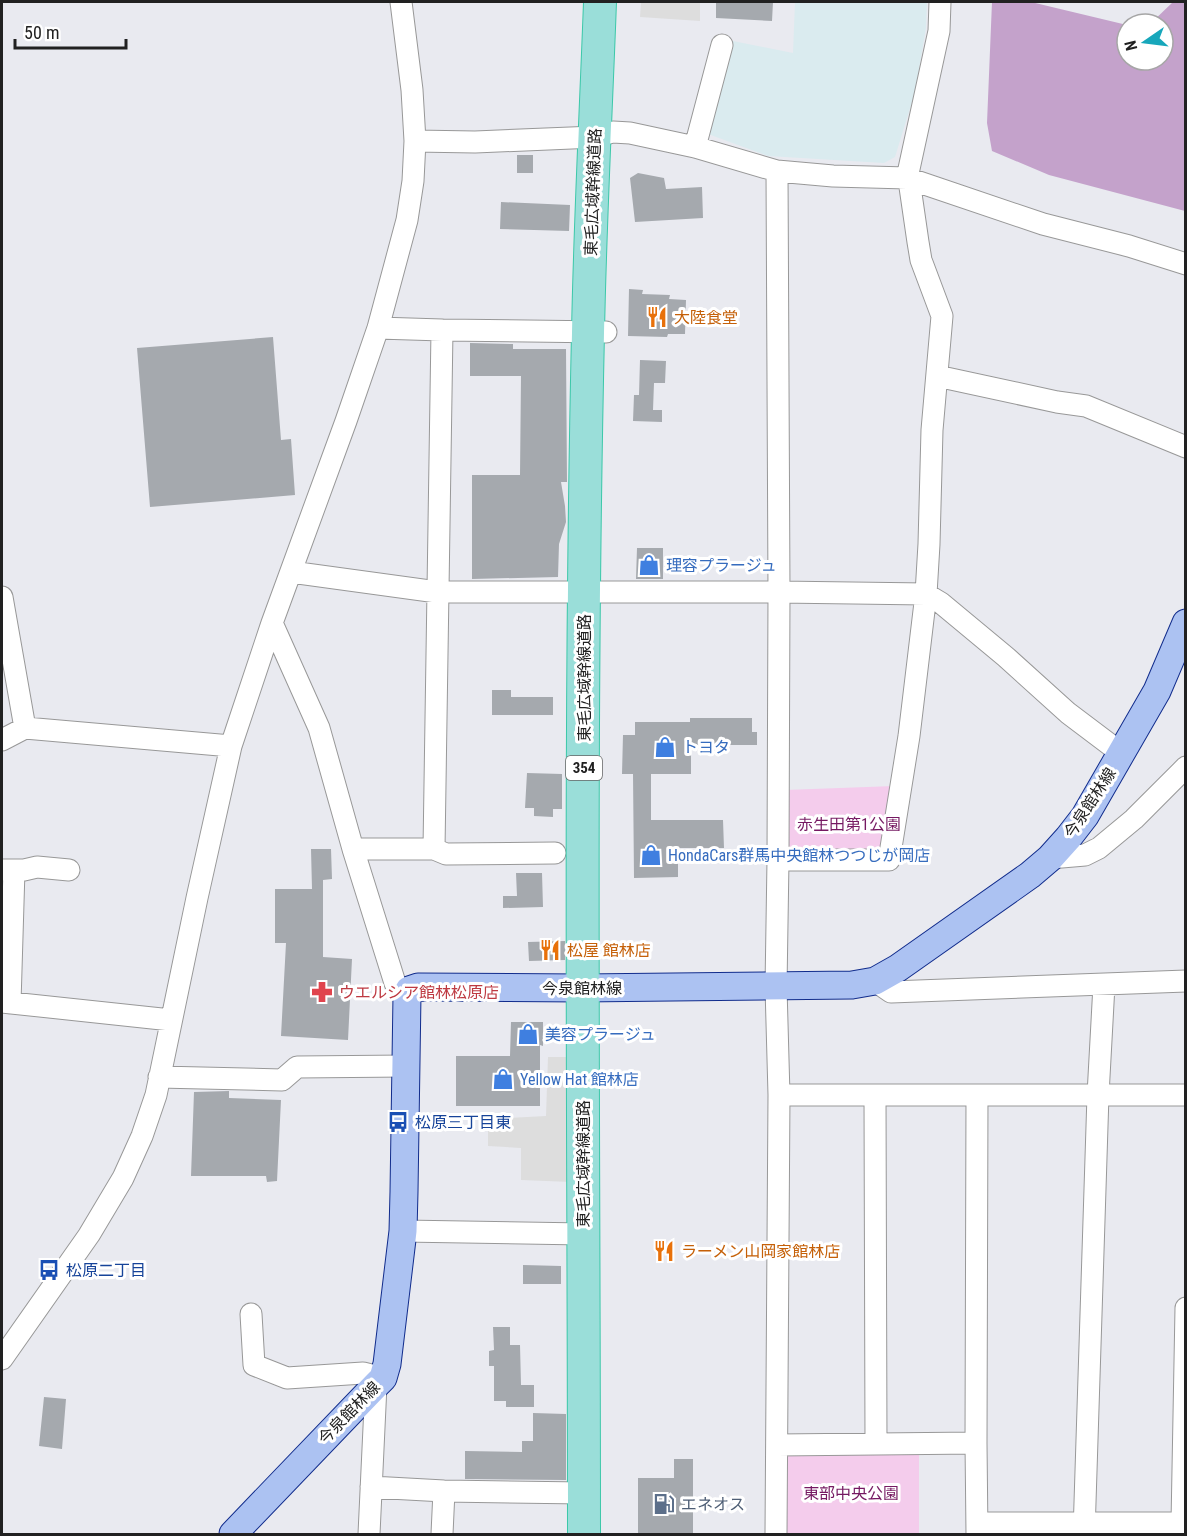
<svg xmlns="http://www.w3.org/2000/svg" width="1187" height="1536" viewBox="0 0 1187 1536" font-family="'Roboto Condensed','Noto Sans JP',sans-serif">
<style>
.commercial{fill:#daebef}
.forest{fill:#c4a2cb}
.park{fill:#f4ccec}
.parking{fill:#ddd}
.building{fill:#a5a9ae}
.lines{fill:none;stroke-linecap:round;stroke-linejoin:round}
.minor-casing{stroke:#989898;stroke-width:23}
.major-casing{stroke:#112c8c;stroke-width:29}
.highway-casing{stroke:#3cc8a9;stroke-width:34}
.minor{stroke:#fff;stroke-width:21}
.major{stroke:#acc2f2;stroke-width:27}
.highway{stroke:#9aded9;stroke-width:32}
.labels{text-anchor:middle;dominant-baseline:central;stroke-width:6;stroke-linejoin:round;paint-order:stroke}
.shield{fill:#fff;stroke:#646464;stroke-width:1.5}
.shield-label{font-size:15px;font-weight:bold;fill:#212121}
.street-label{font-size:16px;fill:#212121;stroke:#fff}
.food-label{font-size:16px;fill:#c56008;stroke:#fff;text-anchor:start}
.shop-label{font-size:16px;fill:#366cbe;stroke:#fff;text-anchor:start}
.park-label{font-size:16px;fill:#751962;stroke:#fff}
.health-label{font-size:16px;fill:#be3a42;stroke:#fff;text-anchor:start}
.transit-label{font-size:16px;fill:#164399;stroke:#fff;text-anchor:start}
.service-label{font-size:16px;fill:#4e5e75;stroke:#fff;text-anchor:start}
</style>
<rect width="100%" height="100%" fill="#e9eaf0"/>
<!-- commercial -->
<path class="commercial" d="M795 2H927L926 28 915 92 895 157 884 163 768 156 708 134 733 41 793 53Z"/>
<!-- forest -->
<path class="forest" d="M992 2H1031L1127 25V60H1163V24H1150L1173 2H1185V211L1049 175 992 151 987 123Z"/>
<!-- park -->
<path class="park" d="M894 786 889 860H784L785 790Z
M790 1451 919 1453V1534H783V1456Z"/>
<!-- parking -->
<path class="parking" d="M641 2H700V21L640 17Z
M548 1057H575L571 1182 521 1180V1148L488 1146V1119L546 1116Z"/>
<!-- building -->
<path class="building" d="M716 2H773L772 21 716 18Z
M517 155H533V173H517Z
M638 173 664 178 666 189 702 187 703 218 635 222 630 178Z
M501 202 570 205 569 231 500 229Z
M629 289 643 290 642 294 670 295 669 299 686 300 685 334H668L667 337 628 336Z
M273 337 281 440 291 439 295 495 150 507 137 348Z
M470 343 513 344V349H566L567 482H561L565 506 566 522 559 544 558 577 472 579V475H520L521 376H470Z
M640 360 666 361 665 383H654L653 410H662V422L633 421 634 395H639Z
M637 548H663V579H636Z
M492 690H511V697H553V715H492Z
M690 718H752V732H757V745H691V774H651V820H723L724 848H678V877L634 878 633 774H622L623 735H635V722H690Z
M527 773 562 774V809H553V817L534 816V808H525Z
M311 849H331L332 879 323 880V957L352 959 348 1040 281 1036 286 943H275V889H312Z
M516 873H542L543 907 503 908V896H517Z
M565 941V960L529 961 528 942Z
M511 1022H543V1046L540 1045V1106H456V1056H510Z
M229 1091V1098L281 1100 277 1181 267 1182 266 1176H191L194 1092Z
M523 1265 561 1266V1284H523Z
M493 1327H510V1345H520L521 1385H534V1407H506V1401H494V1366H489V1351L494 1350Z
M44 1397 66 1399 62 1449 39 1446Z
M533 1413 566 1414V1480L465 1479V1451L522 1452V1441H533Z
M674 1459H693V1534H638V1478H674Z"/>
<g class="lines">
<defs>
<path id="minor" d="M415 141 475 142 595 137 613 132 630 133 695 147 777 171 833 176 907 178 1043 224 1129 246 1186 264
M695 147 722 45
M378 328 442 330 434 849
M442 330 606 332
M937 376 1057 402 1086 406 1186 447
M291 572 437 592H779L926 594 941 603 1006 657 1068 713 1121 753
M2 597 25 728
M272 623 319 728 353 849 395 983 407 995
M2 740 25 728 231 746
M353 849H434L446 854 555 853
M1050 858 1085 855 1099 848 1134 819 1186 767
M778 860H889L909 736 926 594 929 544 932 430 942 316 921 260 918 242 910 187 907 178 939 31 940 2
M2 870H24L37 867 69 870
M875 981 891 992 1186 981
M2 1002 171 1020
M10 1003 14 870
M159 1077 282 1080 297 1067 406 1066
M779 1095H1186
M875 1095 876 1444
M977 1095 976 1443 977 1534
M403 1231 584 1234
M251 1314 254 1365 287 1378 363 1373 383 1378
M2 1359 89 1235 123 1178 142 1136 156 1095 197 898 231 746 272 623 346 421 378 328 407 220 413 181 415 141 412 90 401 2
M777 1445 976 1443
M371 1487 444 1491 584 1493
M977 1523H1186
M1182 1523 1186 1308
M369 1534 376 1385
M442 1534 444 1491
M776 1534 779 1095 776 987 778 860 779 592 777 171
M1084 1534 1098 1095 1104 985"/>
<path id="major" d="M233 1534 376 1385 383 1378 387 1364 403 1231 404 1192 407 995 409 990 418 987 582 988 852 985 875 981 898 968 1030 875 1050 858 1068 838 1085 816 1157 691 1186 623"/>
<path id="highway" d="M584 1534C584 1134 579 733 588 333 590 222 596 112 600 2"/>
</defs>
<!-- minor casing -->
<use href="#minor" class="minor-casing"/>
<!-- major casing -->
<use href="#major" class="major-casing"/>
<!-- highway casing -->
<use href="#highway" class="highway-casing"/>
<!-- minor -->
<use href="#minor" class="minor"/>
<!-- major -->
<use href="#major" class="major"/>
<!-- highway -->
<use href="#highway" class="highway"/>
</g>
<!-- icons -->
<defs>
<symbol id="restaurant-bare" viewBox="-9 -9 18 18"><path d="M-5-6h1v4h1v-4h1v4h1v-4h1v5L-1.5 .5V6h-2V.5L-5-1ZM5-6V6H3V1.5H1.5Q1.5-4 5-6Z" fill="#e8710a" stroke="#fff" stroke-width="2.5" paint-order="stroke"/></symbol>
<symbol id="shop-bare" viewBox="-9 -9 18 18"><path d="M-5-2.5h2.3a2.7 3.5 0 0 1 5.4 0H5L5.5 6h-11ZM-1.5-2.5h3a1.5 2.3 0 0 0-3 0Z" fill="#3f7fe0" stroke="#fff" stroke-width="2.5" paint-order="stroke"/></symbol>
<symbol id="pharmacy-bare" viewBox="-9 -9 18 18"><path d="M-2-6h4v4h4v4h-4v4h-4v-4h-4v-4h4Z" fill="#e0444e" stroke="#fff" stroke-width="2.5" paint-order="stroke"/></symbol>
<symbol id="bus-bare" viewBox="-9 -9 18 18"><path d="M-5-6H5V4H4V6H2V4H-2V6H-4V4H-5ZM-3.5-4V0h7V-4ZM-3.5 1.2v1.5H-2V1.2ZM2 1.2v1.5H3.5V1.2Z" fill="#1a4fb4" stroke="#fff" stroke-width="2.5" paint-order="stroke"/></symbol>
<symbol id="fuel-bare" viewBox="-9 -9 18 18"><path d="M-5.5-6h7V0h2V4h1.3V-2.5L3-4.5l.8-.8L6-3V5H2.5V1h-1V6h-7ZM-4.2-4.7v3.2H.2V-4.7Z" fill="#5c6f8a" stroke="#fff" stroke-width="2.5" paint-order="stroke"/></symbol>
</defs>
<g fill-rule="evenodd">
<use href="#restaurant-bare" x="642" y="302" width="30" height="30"/>
<use href="#shop-bare" x="634" y="550" width="30" height="30"/>
<use href="#shop-bare" x="650" y="732" width="30" height="30"/>
<use href="#shop-bare" x="636" y="840" width="30" height="30"/>
<use href="#restaurant-bare" x="535" y="935" width="30" height="30"/>
<use href="#pharmacy-bare" x="307" y="977" width="30" height="30"/>
<use href="#shop-bare" x="513" y="1019" width="30" height="30"/>
<use href="#shop-bare" x="488" y="1064" width="30" height="30"/>
<use href="#bus-bare" x="383" y="1107" width="30" height="30"/>
<use href="#restaurant-bare" x="649" y="1236" width="30" height="30"/>
<use href="#bus-bare" x="34" y="1255" width="30" height="30"/>
<use href="#fuel-bare" x="649" y="1489" width="30" height="30"/>
</g>
<g class="labels">
<!-- shield labels -->
<rect class="shield" x="566" y="756" width="36" height="24" rx="4.5"/>
<g class="shield-label">
<text x="584" y="768">354</text>
</g>
<!-- street labels -->
<g class="street-label">
<text transform="translate(593 192) rotate(-88)">東毛広域幹線道路</text>
<text transform="translate(584 678) rotate(-90)">東毛広域幹線道路</text>
<text transform="translate(1090 803) rotate(-57)">今泉館林線</text>
<text x="582" y="988">今泉館林線</text>
<text transform="translate(583 1164) rotate(-90)">東毛広域幹線道路</text>
<text transform="translate(349 1413) rotate(-46)">今泉館林線</text>
</g>
<!-- food labels -->
<g class="food-label">
<text x="674" y="317">大陸食堂</text>
<text x="567" y="950">松屋 館林店</text>
<text x="681" y="1251">ラーメン山岡家館林店</text>
</g>
<!-- shop labels -->
<g class="shop-label">
<text x="666" y="565">理容プラージュ</text>
<text x="682" y="747">トヨタ</text>
<text x="668" y="855">HondaCars群馬中央館林つつじが岡店</text>
<text x="545" y="1034">美容プラージュ</text>
<text x="520" y="1079">Yellow Hat 館林店</text>
</g>
<!-- park labels -->
<g class="park-label">
<text x="849" y="824">赤生田第1公園</text>
<text x="851" y="1493">東部中央公園</text>
</g>
<!-- health labels -->
<g class="health-label">
<text x="339" y="992">ウエルシア館林松原店</text>
</g>
<!-- transit labels -->
<g class="transit-label">
<text x="415" y="1122">松原三丁目東</text>
<text x="66" y="1270">松原二丁目</text>
</g>
<!-- service labels -->
<g class="service-label">
<text x="681" y="1504">エネオス</text>
</g>
</g>
<!-- border -->
<rect width="1187" height="1536" fill="none" stroke="#212121" stroke-width="6"/>
<!-- north arrow -->
<g transform="translate(1145 42) rotate(256)"><circle r="28" fill="#ffffff" stroke="#a6a6a6" stroke-width="1.5"/>
<path d="M0-4.5L10 22L0 15L-10 22Z" fill="#17a7bb"/>
<text y="-9" font-size="16" font-weight="bold" text-anchor="middle" fill="#212121">N</text>
</g>
<!-- scale -->
<path d="M15 39v9h111v-9" fill="none" stroke="#212121" stroke-width="3"/>
<text x="24" y="39" font-size="18" fill="#212121" stroke="#ffffff" stroke-width="4.5" paint-order="stroke">50 m</text>
</svg>
